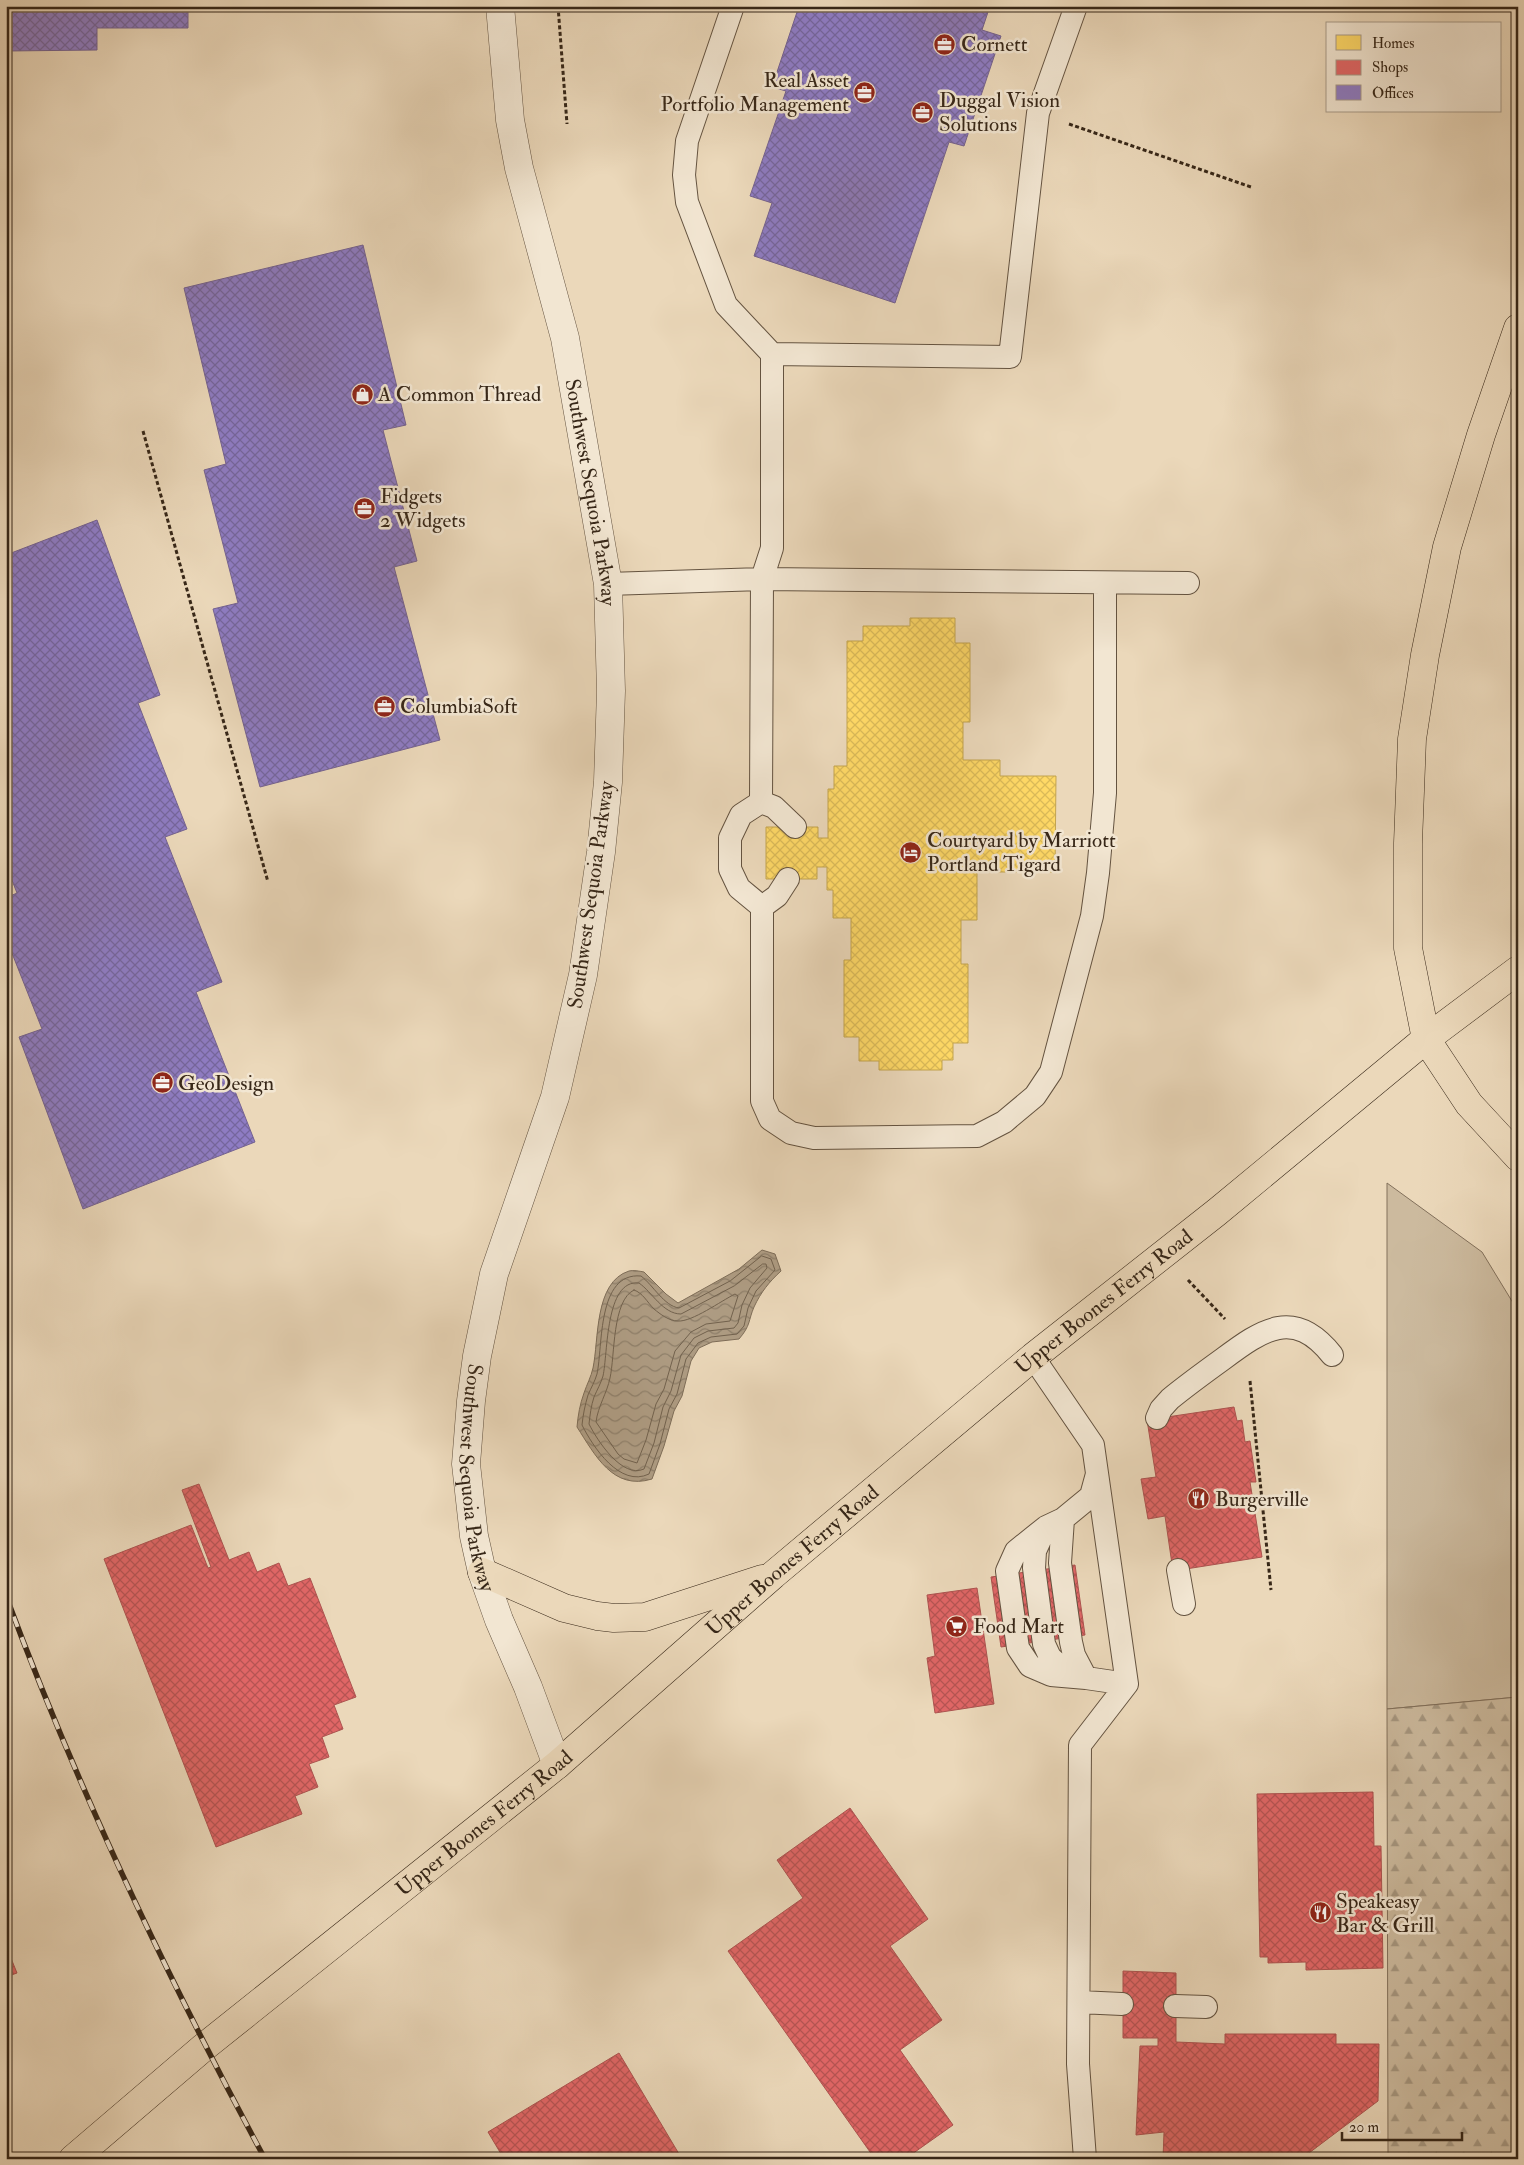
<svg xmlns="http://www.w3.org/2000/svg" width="1524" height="2165" viewBox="0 0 1524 2165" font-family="'IM FELL Double Pica',serif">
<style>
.green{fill:#ccba9e;stroke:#82705b}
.forest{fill:url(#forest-firs);stroke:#82705b}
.water{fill:url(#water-waves);stroke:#7e6d58}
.homes{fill:url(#homes-cross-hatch);stroke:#c3a44f}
.shops{fill:url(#shops-cross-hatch);stroke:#ad534f}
.offices{fill:url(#offices-cross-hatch);stroke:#746290}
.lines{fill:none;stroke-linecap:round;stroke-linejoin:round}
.shore{stroke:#72624e;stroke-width:1}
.service-casing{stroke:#645340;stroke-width:24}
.tertiary-casing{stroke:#645340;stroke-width:29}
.primary-casing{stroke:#372718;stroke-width:29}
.motorway-casing{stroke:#372718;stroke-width:29}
.path{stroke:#372718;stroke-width:3;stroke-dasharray:4 2.5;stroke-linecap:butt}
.service{stroke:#f2e6d2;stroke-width:22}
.tertiary{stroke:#f2e6d2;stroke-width:28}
.primary{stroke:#ebd8ba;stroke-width:28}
.motorway{stroke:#ebd8ba;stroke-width:28}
.rail-casing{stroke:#372718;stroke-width:5.5}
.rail{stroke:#f2e6d2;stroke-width:4;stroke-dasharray:11;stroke-linecap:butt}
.labels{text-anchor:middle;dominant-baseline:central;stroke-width:5;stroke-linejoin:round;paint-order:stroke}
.poi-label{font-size:21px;fill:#372718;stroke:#f2e6d2;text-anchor:start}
.street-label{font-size:21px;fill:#372718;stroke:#f2e6d2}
</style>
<defs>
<pattern id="forest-firs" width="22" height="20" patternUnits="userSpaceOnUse" patternTransform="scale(1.25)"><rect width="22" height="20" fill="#ccba9e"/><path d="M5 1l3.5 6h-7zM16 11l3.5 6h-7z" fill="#a69780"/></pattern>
<pattern id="water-waves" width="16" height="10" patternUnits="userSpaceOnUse" patternTransform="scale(1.25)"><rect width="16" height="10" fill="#ae9c83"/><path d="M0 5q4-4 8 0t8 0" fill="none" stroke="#8e7f6a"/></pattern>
<pattern id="homes-cross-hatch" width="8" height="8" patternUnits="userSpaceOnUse" patternTransform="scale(1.25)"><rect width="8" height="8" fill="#ffd966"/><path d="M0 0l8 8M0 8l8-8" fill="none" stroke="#dbba58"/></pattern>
<pattern id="shops-cross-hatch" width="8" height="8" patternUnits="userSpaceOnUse" patternTransform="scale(1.25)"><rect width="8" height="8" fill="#e06666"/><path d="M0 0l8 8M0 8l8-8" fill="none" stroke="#b65453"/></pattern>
<pattern id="offices-cross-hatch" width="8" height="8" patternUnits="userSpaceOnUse" patternTransform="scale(1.25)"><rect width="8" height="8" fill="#8e7cc3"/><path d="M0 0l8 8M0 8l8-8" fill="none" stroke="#75669d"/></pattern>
</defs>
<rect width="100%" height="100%" fill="#ebd8ba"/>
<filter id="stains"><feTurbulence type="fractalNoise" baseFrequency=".004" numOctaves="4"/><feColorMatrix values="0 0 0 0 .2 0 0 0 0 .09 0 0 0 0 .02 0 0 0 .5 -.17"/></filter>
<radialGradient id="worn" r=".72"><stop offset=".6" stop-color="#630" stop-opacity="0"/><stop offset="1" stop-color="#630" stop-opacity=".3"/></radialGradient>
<!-- green -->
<path class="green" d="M1387 1183 1482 1252 1518 1311V1697L1387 1709Z"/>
<!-- forest -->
<path class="forest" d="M1518 1697V2159H1388L1387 1709Z"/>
<!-- water -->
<path class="water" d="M762 1250 775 1254 781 1271C769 1282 761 1292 754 1307 748 1321 751 1325 739 1339L712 1342 699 1348 691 1361 682 1396 674 1411 664 1446 652 1479C613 1491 595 1455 577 1427 578 1415 580 1404 584 1393 587 1384 591 1377 593 1368 599 1340 594 1282 629 1271 633 1270 639 1271 644 1272L666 1294 678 1303 739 1269Z"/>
<!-- homes -->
<path class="homes" d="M910 618H955V643H970V722H963V760H1000V776H1056L1055 872H977V920H961V964H968V1043H953V1060H942V1070H879V1061H859V1037H844V960H851V918H833V890H827V867H817V879H766V827H818V838H828V789H834V766H847V641H863V626H910Z"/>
<!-- shops -->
<path class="shops" d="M1234 1407 1237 1421 1242 1420 1245 1442 1250 1441 1256 1482H1250L1262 1557 1173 1571 1165 1516 1148 1519 1141 1479 1156 1477 1147 1420Z
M199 1484 229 1560 249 1552 257 1572 279 1563 288 1586 310 1578 356 1697 334 1705 343 1729 322 1737 329 1757 309 1764 318 1787 295 1796 302 1814 216 1847 104 1559 191 1525 208 1568 211 1567 182 1490Z
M1075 1565 1085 1635 1001 1647 991 1577Z
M977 1588 994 1704 935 1713 927 1658 935 1656 927 1595Z
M1373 1792 1374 1846H1381L1383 1968 1306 1970V1962L1268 1963V1957H1260L1257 1794Z
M850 1808 928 1919 890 1946 942 2020 900 2050 953 2125 905 2159H875L728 1951 803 1898 777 1860Z
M6 1946 17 1973 6 1977Z
M1123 1971 1176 1973V2042L1225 2044V2034H1336V2044H1379L1378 2101 1301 2159H1163L1164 2132 1136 2135 1140 2046H1158V2038H1123Z
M619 2053 682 2159H504L488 2132Z"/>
<!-- offices -->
<path class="offices" d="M6 6H188V28H97V50L6 51Z
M799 6H990L982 30 1001 36 964 146 949 142 895 303 754 256 772 203 750 196 786 91 772 87Z
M363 245 406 425 383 430 417 561 394 567 440 740 260 787 213 609 238 603 204 470 226 464 184 288Z
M97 520 160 695 138 703 187 829 165 837 222 982 196 992 255 1142 83 1209 19 1037 42 1029 6 938V898L17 893 6 865V555Z"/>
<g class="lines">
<!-- shore -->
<path class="shore" d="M762 1256 771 1259 775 1270 756 1291 748 1308 744 1326 737 1334 711 1337 698 1343 686 1359 677 1394 669 1409 660 1444 649 1474C620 1488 593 1447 582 1425 583 1415 585 1405 588 1395 591 1388 595 1381 597 1374 603 1346 597 1272 641 1276 653 1285 664 1306 679 1308L730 1281Z
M763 1264H766L767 1268 750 1288 742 1305 738 1323 734 1328 708 1331 694 1338 681 1355 671 1391 663 1407 654 1443 644 1469C622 1479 597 1440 589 1424 590 1415 591 1406 594 1397 597 1390 601 1383 603 1376 608 1354 605 1279 639 1283 652 1292 663 1314 681 1314L734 1286Z
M634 1290C643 1293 647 1302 654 1309 660 1314 669 1321 678 1321 692 1322 721 1301 735 1294L738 1296 730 1321 706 1324 691 1332 675 1351 664 1389 656 1404 646 1440 637 1463 624 1459 618 1454 596 1422C598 1406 607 1393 610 1378 615 1356 612 1300 634 1290Z"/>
<defs>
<path id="service" d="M733 6 687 141 684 175 687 202 726 305 772 354V548L762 579 761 802
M772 354 1010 357 1038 113 1076 6
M608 584 762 579 1188 583
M761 802 741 815 730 838V869L739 888 762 907
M761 802 774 807 795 827
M762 907V1101L770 1119 791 1133 814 1138 977 1136 1004 1122 1035 1096 1051 1072 1092 916 1098 873 1105 793V583
M762 907 777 896 788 879
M1033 1357 1093 1445 1127 1684 1080 1745 1078 2064 1085 2159
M1157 1418 1161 1409 1170 1399C1187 1385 1205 1372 1223 1359 1262 1330 1294 1307 1332 1355
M1063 1519 1060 1563 1071 1642 1074 1655 1086 1678
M1045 1529 1035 1551 1034 1568 1044 1644 1050 1657 1064 1670 1086 1678 1127 1684
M1178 1570 1184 1604
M1086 1678 1051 1675 1030 1666 1018 1648 1007 1571 1016 1551 1046 1527 1063 1519 1091 1496 1097 1474
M1079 2002 1122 2004
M1175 2006 1206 2007"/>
<g id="tertiary">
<path id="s1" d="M500 6 510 120 519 168 565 338 608 584 611 691 608 782 601 852 583 975 555 1097 494 1274 477 1356 471 1401 466 1464 474 1536 482 1572 499 1620 528 1687 557 1765"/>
</g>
<g id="primary">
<path d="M482 1572 564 1608 597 1616 614 1618 645 1617 762 1579"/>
<path id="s2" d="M73 2159 204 2047 557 1765 773 1575 1033 1357 1217 1212 1426 1039 1518 970"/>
</g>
<path id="motorway" d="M1518 328 1481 435 1447 547 1425 655 1412 739 1408 843V948L1426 1039 1469 1104 1518 1157"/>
</defs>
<!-- service casing -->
<use href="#service" class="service-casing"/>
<!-- tertiary casing -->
<use href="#tertiary" class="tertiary-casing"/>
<!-- primary casing -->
<use href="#primary" class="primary-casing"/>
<!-- motorway casing -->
<use href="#motorway" class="motorway-casing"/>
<!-- path -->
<path class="path" d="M558 6 567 124
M1069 124 1251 187
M143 431 268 882
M1188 1280 1225 1319
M1250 1381 1271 1590"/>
<!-- service -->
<use href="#service" class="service"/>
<!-- tertiary -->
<use href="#tertiary" class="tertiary"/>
<!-- primary -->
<use href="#primary" class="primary"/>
<!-- motorway -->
<use href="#motorway" class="motorway"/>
<defs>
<path id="rail" d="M6 1596C78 1790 167 1977 265 2159"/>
</defs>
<!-- rail casing -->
<use href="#rail" class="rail-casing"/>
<!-- rail -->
<use href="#rail" class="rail"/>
</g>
<!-- icons -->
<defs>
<symbol id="office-disc" viewBox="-11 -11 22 22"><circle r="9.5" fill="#8f2418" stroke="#f2e6d2"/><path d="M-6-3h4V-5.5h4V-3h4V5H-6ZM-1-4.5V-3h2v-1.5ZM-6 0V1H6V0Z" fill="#fff"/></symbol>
<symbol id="shop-disc" viewBox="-11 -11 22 22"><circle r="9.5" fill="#8f2418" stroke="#f2e6d2"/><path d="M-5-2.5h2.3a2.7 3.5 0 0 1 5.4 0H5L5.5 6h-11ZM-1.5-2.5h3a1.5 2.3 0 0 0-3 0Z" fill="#fff"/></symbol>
<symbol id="hotel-disc" viewBox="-11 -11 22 22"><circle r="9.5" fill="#8f2418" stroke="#f2e6d2"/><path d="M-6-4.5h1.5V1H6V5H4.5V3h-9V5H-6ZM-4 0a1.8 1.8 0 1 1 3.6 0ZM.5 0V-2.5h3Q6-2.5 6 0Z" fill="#fff"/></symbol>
<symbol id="restaurant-disc" viewBox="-11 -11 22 22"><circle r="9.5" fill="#8f2418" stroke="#f2e6d2"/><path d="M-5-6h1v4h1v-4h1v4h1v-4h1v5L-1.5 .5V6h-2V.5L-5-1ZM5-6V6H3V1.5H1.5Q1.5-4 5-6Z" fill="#fff"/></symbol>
<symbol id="supermarket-disc" viewBox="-11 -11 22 22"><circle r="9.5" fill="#8f2418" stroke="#f2e6d2"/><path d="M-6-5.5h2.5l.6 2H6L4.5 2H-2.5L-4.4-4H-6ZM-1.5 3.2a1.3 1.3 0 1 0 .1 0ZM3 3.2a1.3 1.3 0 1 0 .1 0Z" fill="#fff"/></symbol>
</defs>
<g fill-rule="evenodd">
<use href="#office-disc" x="932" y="32" width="25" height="25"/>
<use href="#office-disc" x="852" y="80" width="25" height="25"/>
<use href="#office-disc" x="910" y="100" width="25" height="25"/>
<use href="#shop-disc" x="350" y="382" width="25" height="25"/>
<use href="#office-disc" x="352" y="496" width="25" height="25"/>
<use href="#office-disc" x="372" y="694" width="25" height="25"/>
<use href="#hotel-disc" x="898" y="840" width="25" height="25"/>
<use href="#office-disc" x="150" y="1070" width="25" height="25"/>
<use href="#restaurant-disc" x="1186" y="1486" width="25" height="25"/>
<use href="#supermarket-disc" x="944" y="1614" width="25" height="25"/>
<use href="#restaurant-disc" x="1308" y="1900" width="25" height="25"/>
</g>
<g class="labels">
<!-- poi labels -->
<g class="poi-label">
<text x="961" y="44">Cornett</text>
<text x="849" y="80" text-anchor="end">Real Asset<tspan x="849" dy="24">Portfolio Management</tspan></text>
<text x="939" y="100">Duggal Vision<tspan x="939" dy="24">Solutions</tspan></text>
<text x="378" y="394">A Common Thread</text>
<text x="380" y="496">Fidgets<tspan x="380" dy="24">2 Widgets</tspan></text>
<text x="400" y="706">ColumbiaSoft</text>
<text x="927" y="840">Courtyard by Marriott<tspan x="927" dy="24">Portland Tigard</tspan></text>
<text x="178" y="1083">GeoDesign</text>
<text x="1215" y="1499">Burgerville</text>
<text x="973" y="1626">Food Mart</text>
<text x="1336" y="1901">Speakeasy<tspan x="1336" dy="24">Bar &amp; Grill</tspan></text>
</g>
<!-- street labels -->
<g class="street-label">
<text stroke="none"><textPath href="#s1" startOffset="496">Southwest Sequoia Parkway</textPath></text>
<text transform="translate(591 895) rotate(-82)">Southwest Sequoia Parkway</text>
<text stroke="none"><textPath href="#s2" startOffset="1341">Upper Boones Ferry Road</textPath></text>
<text stroke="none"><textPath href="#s1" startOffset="1501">Southwest Sequoia Parkway</textPath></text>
<text stroke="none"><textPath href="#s2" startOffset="936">Upper Boones Ferry Road</textPath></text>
<text stroke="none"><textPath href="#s2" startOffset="531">Upper Boones Ferry Road</textPath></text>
</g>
</g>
<!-- margin -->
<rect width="1524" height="2165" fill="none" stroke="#ebd8ba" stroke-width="25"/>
<rect x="8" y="8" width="1509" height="2150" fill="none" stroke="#372718" stroke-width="2.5"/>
<rect x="12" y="12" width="1499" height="2140" fill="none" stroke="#372718"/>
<!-- legend -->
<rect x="1326" y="22" width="175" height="90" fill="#f2e6d2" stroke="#a79a88"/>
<rect x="1336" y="35" width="25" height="15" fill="#ffd966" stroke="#a79a88"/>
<text x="1372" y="48" font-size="15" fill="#372718">Homes</text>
<rect x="1336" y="60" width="25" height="15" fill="#e06666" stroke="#a79a88"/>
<text x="1372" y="72" font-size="15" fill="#372718">Shops</text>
<rect x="1336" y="85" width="25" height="15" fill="#8e7cc3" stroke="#a79a88"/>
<text x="1372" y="98" font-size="15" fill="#372718">Offices</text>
<!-- scale -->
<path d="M1342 2132v8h120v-8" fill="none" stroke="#372718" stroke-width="2.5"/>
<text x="1349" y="2132" font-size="15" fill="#372718" stroke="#f2e6d2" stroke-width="4" paint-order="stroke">20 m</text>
<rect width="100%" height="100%" filter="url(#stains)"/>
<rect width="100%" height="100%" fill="url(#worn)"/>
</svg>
